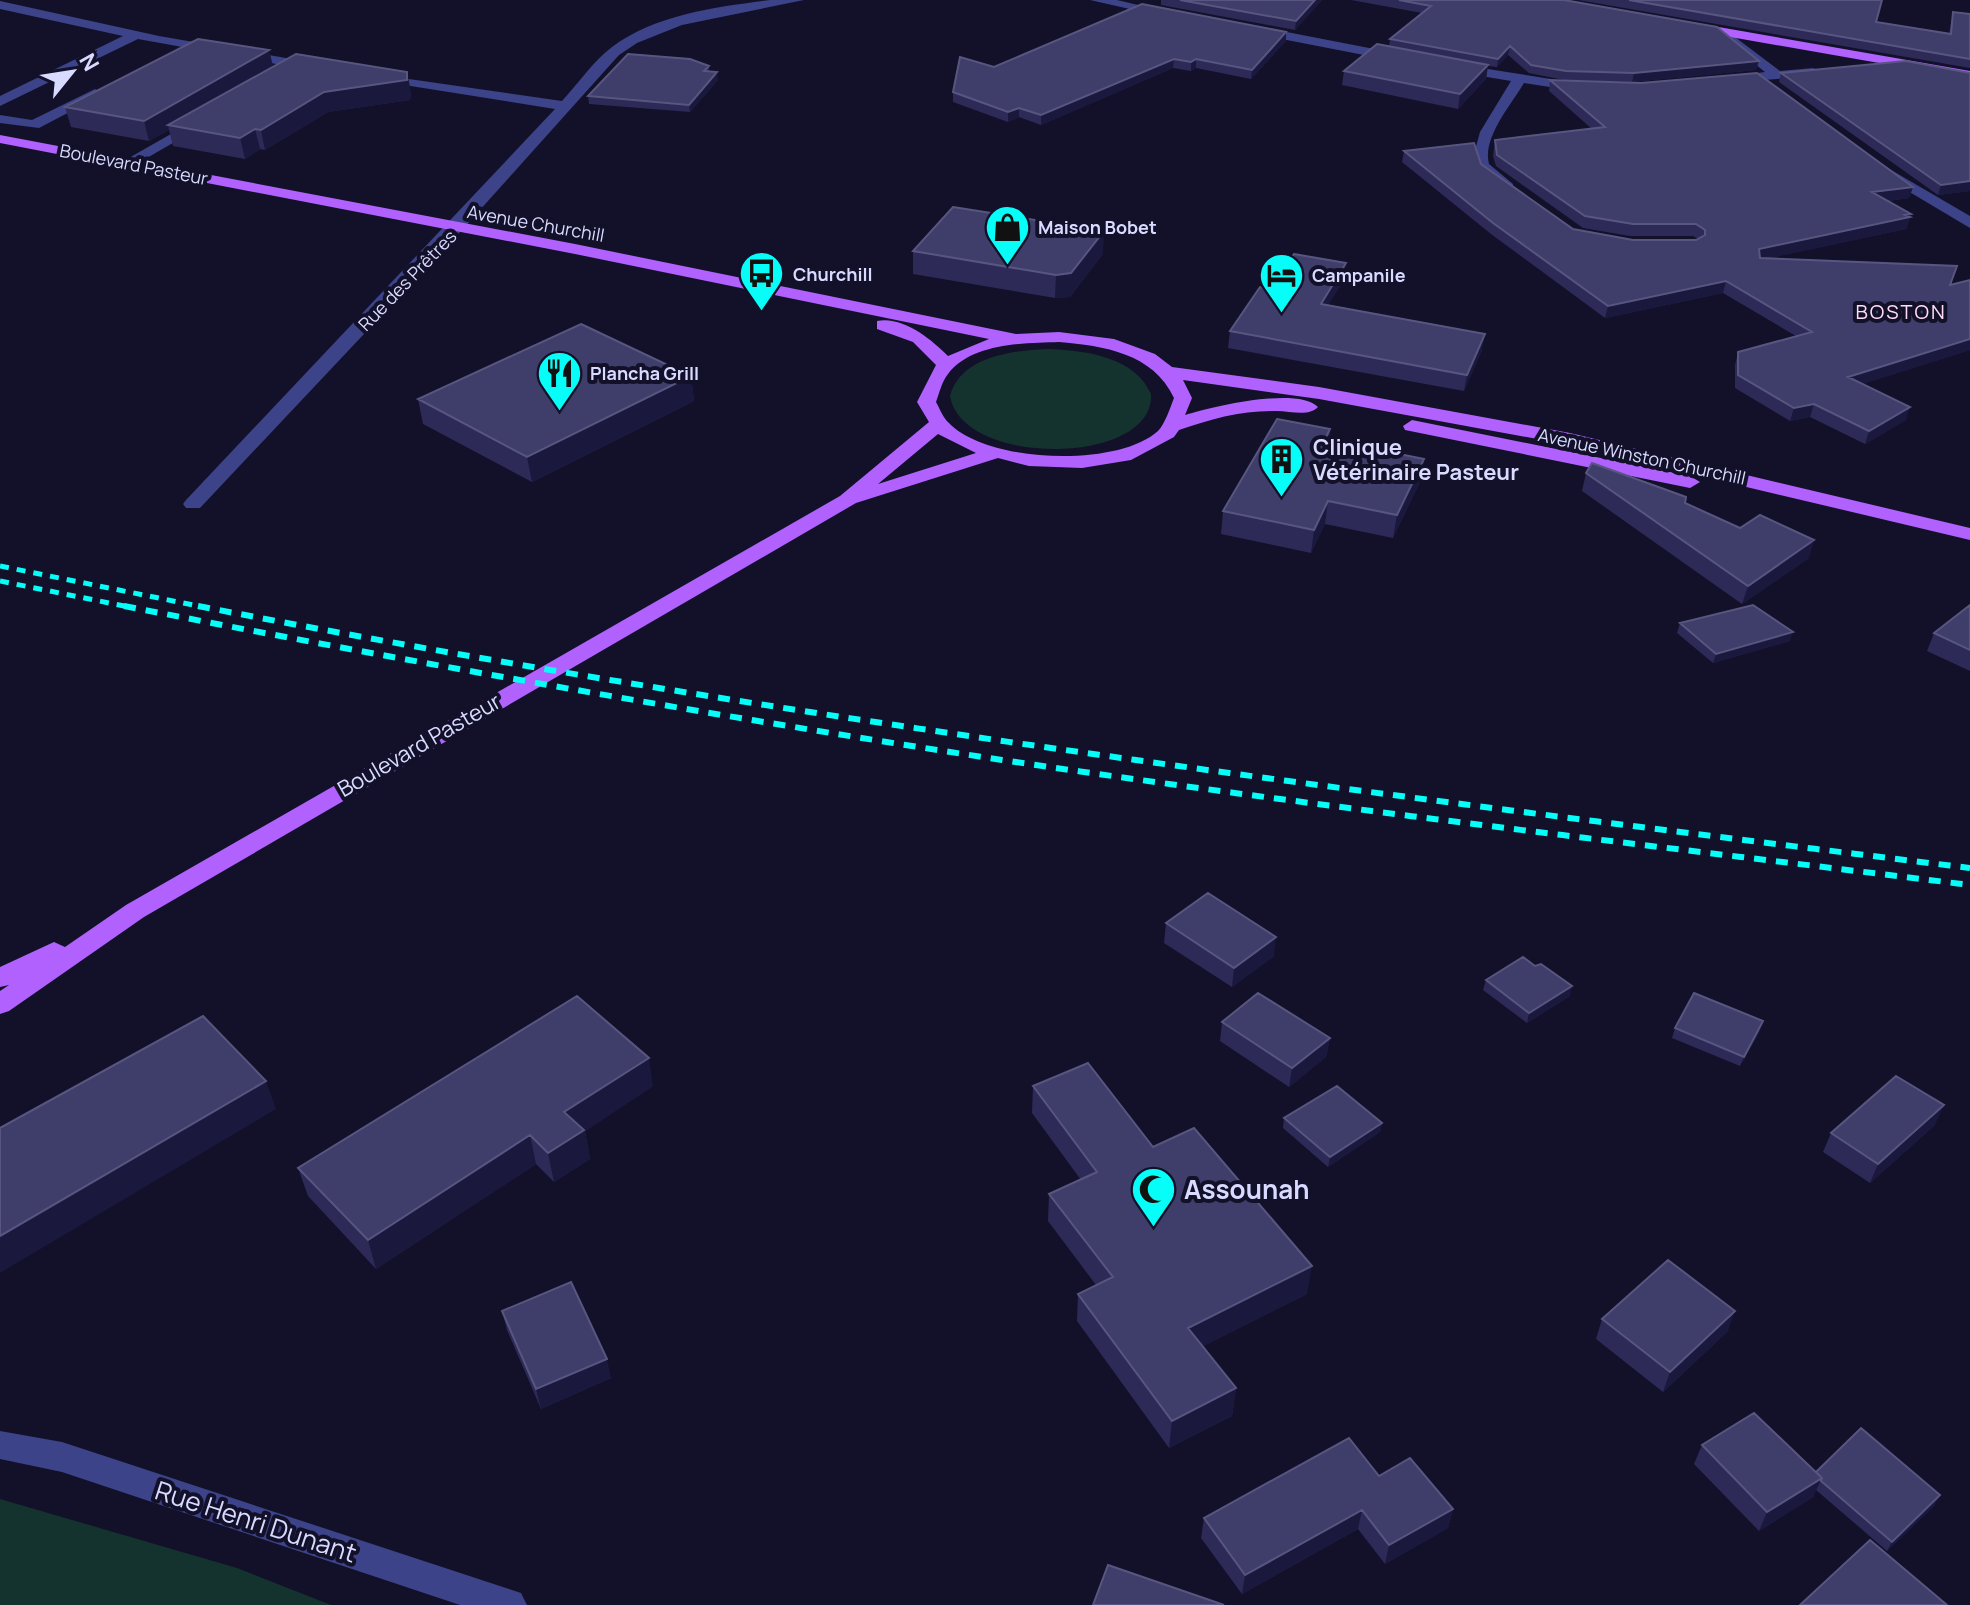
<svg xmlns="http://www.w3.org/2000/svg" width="1970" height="1605" viewBox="0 0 1970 1605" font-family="Manrope,sans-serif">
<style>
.green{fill:#14332e}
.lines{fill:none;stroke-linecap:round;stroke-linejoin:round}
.minor{fill:#3c4388;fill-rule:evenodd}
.major{fill:#b061fe;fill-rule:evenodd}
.rail-far1{stroke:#07fdf7;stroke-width:5;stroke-dasharray:9 8;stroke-linecap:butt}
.rail{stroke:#07fdf7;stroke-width:6;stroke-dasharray:12 10;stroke-linecap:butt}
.wall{fill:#2d2a57}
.shaded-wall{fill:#1a183d}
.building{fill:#3f3d69;stroke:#585680;stroke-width:2}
.labels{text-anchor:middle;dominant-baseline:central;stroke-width:8;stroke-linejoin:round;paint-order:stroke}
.far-street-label{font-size:18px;fill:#d9daff;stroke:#121129}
.far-poi-label{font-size:18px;font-weight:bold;fill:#d9daff;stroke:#121129;text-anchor:start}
.far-neighbourhood-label{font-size:20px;letter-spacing:2px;fill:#ffdbf6;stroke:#121129}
.poi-label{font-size:22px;font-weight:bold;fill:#d9daff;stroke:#121129;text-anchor:start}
.street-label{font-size:22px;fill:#d9daff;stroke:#121129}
.near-poi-label{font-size:26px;font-weight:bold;fill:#d9daff;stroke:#121129;text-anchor:start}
.near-street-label{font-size:26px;fill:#d9daff;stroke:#121129}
</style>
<rect width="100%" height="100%" fill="#121129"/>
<!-- green -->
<path class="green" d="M1051 349C1087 351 1135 357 1151 394 1155 466 962 468 950 396 961 355 1016 350 1051 349Z
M0 1499 237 1568 331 1605H0Z"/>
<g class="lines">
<!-- minor -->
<path class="minor" d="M770 0H804L682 25 637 43 619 55 461 231 200 508H186L183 504 186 500 555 109 379 81 374 80V74L562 101C578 84 593 61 612 47 656 14 718 7 770 0Z
M1090 0H1117L1172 13 1165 17Z
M0 1 159 36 315 63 322 67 315 71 138 39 0 106V96L123 36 0 9Z
M1256 26 1400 54 1407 58 1400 62 1251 33 1249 30Z
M1723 28 1780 71 1813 68 1820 72 1813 76 1725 83V77L1765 72 1718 35 1716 32Z
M1456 64 1582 84 1589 88 1582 92 1524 83C1511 105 1482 138 1489 164L1513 184V190C1496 192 1481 175 1472 161L1480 132 1511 81 1451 71 1449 68Z
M95 89 102 93 100 96 39 128 0 123V115L32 120Z
M199 118 204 119V125L133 166 120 163Z
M1886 167 1970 216V228L1881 175V169Z
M0 1431 62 1442 509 1589 521 1593 527 1605H460L62 1472 0 1459Z"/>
<!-- major -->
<path class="major" d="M1690 22 1970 71V79L1685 29 1683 26Z
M0 135 575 244 1016 334 1059 332 1114 339 1155 354 1172 367 1319 387 1570 433 1970 528V540L1570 445 1319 399 1183 380 1192 398 1185 415C1212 407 1297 386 1318 407 1309 417 1290 411 1277 411 1242 410 1211 419 1179 430L1174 437 1131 460 1082 468 1029 466 998 458 856 503 144 917 9 1011 0 1014V991L9 985 0 987V967L54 942 65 947 126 905 840 496 929 422 917 402 936 365 913 342 877 329V321C903 316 931 339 948 356L989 339 575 254 0 143ZM1059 342C1104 346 1153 353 1174 398 1170 408 1165 424 1158 431 1117 468 987 463 949 423 943 418 940 409 936 402 939 394 942 381 948 374 971 343 1025 343 1059 342ZM938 434 976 453 878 484Z
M1412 420 1690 476 1700 482 1690 488 1405 430 1403 426Z"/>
<!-- rail-far1 -->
<path class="rail-far1" d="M0 566 208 608
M0 581 134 608"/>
<!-- rail -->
<path class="rail" d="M124 606C416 663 708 715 1002 760 1324 808 1647 845 1970 885
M198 606C785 720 1377 795 1970 868"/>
</g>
<!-- wall -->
<path class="wall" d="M1161 0H1322L1295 30 1161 5Z
M1351 0H1564L1756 70 1632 82 1564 80 1529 73 1508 55 1497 67 1488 66 1486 79 1458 109 1342 85 1344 71 1389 46 1390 39 1422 13Z
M1578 0H1882L1876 22 1949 34 1953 12 1970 14V68Z
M1286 41 1251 79 1196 68 1191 71 1173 68 1041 125 1019 117 1008 122 953 102V92L994 67Z
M709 66V72L718 80 690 112 589 104 588 96Z
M273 67 411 92 410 100 328 112 265 150 260 149 245 159 173 146 169 130 149 141 71 127 65 107Z
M1781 73H1970V191L1938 195 1779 82Z
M1550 80 1913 187 1909 198 1888 201 1911 214 1906 229 1769 258 1951 285 1970 280V350L1862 384 1906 420 1865 444 1810 417 1790 421 1735 388V365L1738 352 1796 336 1723 293 1605 318 1491 234 1402 162 1404 151 1481 164 1573 229 1633 240H1696L1698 239 1693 236H1630L1583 228 1496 166 1493 156 1495 140 1592 129 1549 91Z
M913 251 1103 254 1070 297 1055 298 913 274Z
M1344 280 1328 305 1482 350 1464 391 1228 348 1230 331 1270 289Z
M691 376 694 401 532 482 423 424 418 399Z
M1330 429 1329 440 1424 459 1420 482 1393 538 1325 524 1311 553 1221 534 1223 511Z
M1586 473 1685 503 1809 558 1742 604 1582 491Z
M1970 605V671L1927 651 1934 633Z
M1680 623 1790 641 1713 663 1677 633Z
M1166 923 1274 956 1232 987 1164 943Z
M1486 980 1570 996 1527 1023 1483 990Z
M1222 1022 1330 1038 1326 1057 1289 1087 1220 1041Z
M1675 1028 1760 1031 1740 1066 1672 1038Z
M653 1086 585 1131 590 1159 554 1182 536 1164 376 1269 308 1196 298 1168Z
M1033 1086 1153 1147 1307 1294 1203 1346 1236 1388 1232 1416 1169 1448 1077 1321 1078 1294 1096 1285 1048 1221 1049 1194 1081 1180 1032 1113Z
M1284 1118 1382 1123 1380 1132 1328 1167 1283 1128Z
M1935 1125 1870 1183 1823 1152 1831 1133Z
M502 1311 611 1378 541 1409 507 1330Z
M1602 1319 1728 1331 1663 1392 1596 1339Z
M1702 1445 1816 1472 1935 1505 1887 1551 1816 1490 1813 1497 1759 1531 1694 1464Z
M1379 1476 1453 1509 1448 1528 1385 1564 1358 1529 1242 1594 1201 1538 1204 1518Z"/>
<!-- shaded-wall -->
<path class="shaded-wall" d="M1315 0H1322L1295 30 1296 21Z
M1286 32V41L1251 79 1252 70Z
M1510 46 1508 55 1497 67 1498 59Z
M269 50 274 70 168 125 169 130 149 141 144 121Z
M1174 59 1173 68 1041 125V115Z
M1196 59V68L1191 71V62Z
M1759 61 1756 70 1632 82 1634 73Z
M1488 65 1486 79 1458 109 1460 94Z
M407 72 411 92 410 100 328 112 265 150 261 130 324 92Z
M717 72 718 80 690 112 689 105Z
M1019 108V117L1008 122V112Z
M255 129 260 149 245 159 240 138Z
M1970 181V191L1938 195 1941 185Z
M1913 187 1909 198 1869 203 1872 192Z
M1911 214 1906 229 1756 261 1759 249Z
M1104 231 1103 254 1070 297 1055 298 1056 275Z
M1346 263 1344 280 1319 320 1321 304Z
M1726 281 1723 293 1605 318 1608 306Z
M1485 334 1482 350 1464 391 1467 375Z
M1970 339V350L1844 390 1848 377Z
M691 376 694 401 532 482 527 457Z
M1814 404 1810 417 1790 421 1794 408Z
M1910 407 1906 420 1865 444 1869 431Z
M1424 459 1420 482 1393 538 1397 515Z
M1328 501 1325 524 1311 553 1314 530Z
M1814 540 1809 558 1742 604 1748 586Z
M1793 632 1790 641 1713 663 1716 654Z
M1276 937 1274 956 1232 987 1234 968Z
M1572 986 1570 996 1527 1023 1529 1013Z
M1763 1021 1760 1031 1740 1066 1744 1057Z
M1330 1038 1326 1057 1289 1087 1292 1068Z
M649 1058 653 1086 585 1131 590 1159 554 1182 548 1153 564 1112Z
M266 1081 276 1109 0 1273V1236Z
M1944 1105 1935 1125 1870 1183 1878 1164Z
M1382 1123 1380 1132 1328 1167 1330 1157Z
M530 1135 536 1164 376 1269 368 1240Z
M1312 1266 1307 1294 1186 1355 1188 1328Z
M1735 1311 1728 1331 1663 1392 1670 1372Z
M607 1359 611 1378 541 1409 536 1389Z
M1236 1388 1232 1416 1169 1448 1172 1421Z
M1822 1478 1813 1497 1759 1531 1767 1512Z
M1940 1495 1935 1505 1887 1551 1892 1542Z
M1453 1509 1448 1528 1385 1564 1389 1545Z
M1362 1510 1358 1529 1242 1594 1245 1575Z"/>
<!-- building -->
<path class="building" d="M1180 0H1315L1296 21Z
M1399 0H1564L1717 27 1759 61 1634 73 1566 71 1531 65 1510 46 1498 59 1390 39 1431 6Z
M1629 0H1882L1876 22 1951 34 1953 12 1970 14V59Z
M1142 4 1286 32 1252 70 1196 59 1191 62 1174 59 1041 115 1019 108 1008 112 953 92 960 57 994 67Z
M198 39 269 50 144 121 65 107Z
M1377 44 1488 65 1460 94 1344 71Z
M296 54 407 72V80L324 92 261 130 255 129 240 138 168 125Z
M628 54 690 59 709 66 704 71 717 72 689 105 588 96Z
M1906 61 1970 73V181L1941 185 1781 73Z
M1757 73 1913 187 1872 192 1911 214 1905 215 1910 217 1759 249 1760 258 1957 266 1950 285 1970 280V339L1848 377 1910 407 1869 431 1814 404 1794 408 1738 375V352L1812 332 1726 281 1608 306 1493 223 1404 151 1474 143 1481 164 1573 229 1633 240H1696L1705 235V230L1696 224H1633L1585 216 1497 155 1495 140 1605 127 1550 80 1641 83Z
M953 207 1104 231 1071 273 1056 275 913 251Z
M1294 254 1346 263 1321 304 1485 334 1467 375 1230 331 1260 287 1270 289Z
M581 324 691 376 527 457 418 399Z
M1277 419 1330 429 1325 439 1424 459 1397 515 1328 501 1314 530 1223 511Z
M1592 463 1686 497 1685 503 1740 528 1760 515 1814 540 1748 586 1586 473Z
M1753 605 1793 632 1716 654 1680 623Z
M1970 605V650L1934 633Z
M1208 893 1276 937 1234 968 1166 923Z
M1523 957 1535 966 1541 964 1572 986 1529 1013 1486 980Z
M1258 993 1330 1038 1292 1068 1222 1022Z
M1694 993 1763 1021 1744 1057 1675 1028Z
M577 996 649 1058 564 1112 584 1130 548 1153 530 1135 368 1240 298 1168Z
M203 1016 266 1081 0 1236V1128Z
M1088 1063 1153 1147 1194 1128 1312 1266 1188 1328 1236 1388 1172 1421 1078 1294 1113 1277 1049 1194 1097 1172 1033 1086Z
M1896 1076 1944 1105 1878 1164 1831 1133Z
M1337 1086 1382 1123 1330 1157 1284 1118Z
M1668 1260 1735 1311 1670 1372 1602 1319Z
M571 1282 607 1359 536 1389 502 1311Z
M1754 1413 1822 1478 1767 1512 1702 1445Z
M1861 1428 1940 1495 1892 1542 1821 1481 1822 1478 1816 1472Z
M1349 1438 1379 1476 1410 1458 1453 1509 1389 1545 1362 1510 1245 1575 1204 1518Z
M1870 1540 1947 1605H1800Z
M1108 1565 1224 1605H1093Z"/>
<!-- icons -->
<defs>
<symbol id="shop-pin" viewBox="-11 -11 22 30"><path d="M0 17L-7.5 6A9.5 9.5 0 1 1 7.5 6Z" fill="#07fdf7" stroke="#121129"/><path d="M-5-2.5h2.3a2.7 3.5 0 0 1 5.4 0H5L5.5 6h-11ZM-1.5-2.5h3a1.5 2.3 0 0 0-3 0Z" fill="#111"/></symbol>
<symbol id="bus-pin" viewBox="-11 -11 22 30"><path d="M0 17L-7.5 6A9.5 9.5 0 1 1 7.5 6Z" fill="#07fdf7" stroke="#121129"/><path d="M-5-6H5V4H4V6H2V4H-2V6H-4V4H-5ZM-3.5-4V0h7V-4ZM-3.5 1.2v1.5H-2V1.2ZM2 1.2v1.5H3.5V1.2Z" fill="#111"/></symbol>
<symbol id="hotel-pin" viewBox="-11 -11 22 30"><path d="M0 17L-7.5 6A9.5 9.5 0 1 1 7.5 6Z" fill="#07fdf7" stroke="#121129"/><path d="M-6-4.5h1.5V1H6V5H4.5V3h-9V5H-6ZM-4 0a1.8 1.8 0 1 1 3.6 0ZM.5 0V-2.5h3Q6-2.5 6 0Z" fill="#111"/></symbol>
<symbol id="restaurant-pin" viewBox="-11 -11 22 30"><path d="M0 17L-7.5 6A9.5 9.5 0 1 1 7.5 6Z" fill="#07fdf7" stroke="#121129"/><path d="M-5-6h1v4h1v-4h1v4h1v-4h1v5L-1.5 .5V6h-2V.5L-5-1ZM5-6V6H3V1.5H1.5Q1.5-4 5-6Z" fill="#111"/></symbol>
<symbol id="building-pin" viewBox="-11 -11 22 30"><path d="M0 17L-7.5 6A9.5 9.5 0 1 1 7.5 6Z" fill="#07fdf7" stroke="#121129"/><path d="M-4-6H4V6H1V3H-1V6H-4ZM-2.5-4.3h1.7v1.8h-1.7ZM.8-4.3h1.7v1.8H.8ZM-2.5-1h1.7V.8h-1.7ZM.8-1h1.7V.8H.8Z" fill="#111"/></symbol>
<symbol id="mosque-pin" viewBox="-11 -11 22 30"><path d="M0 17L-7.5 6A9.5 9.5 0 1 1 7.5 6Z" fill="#07fdf7" stroke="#121129"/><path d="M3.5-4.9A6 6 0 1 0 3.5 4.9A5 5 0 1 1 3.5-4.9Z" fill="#111"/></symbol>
</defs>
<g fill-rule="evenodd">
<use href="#shop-pin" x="982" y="202" width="51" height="69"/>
<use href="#bus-pin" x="736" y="248" width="51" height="69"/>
<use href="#hotel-pin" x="1256" y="250" width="51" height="69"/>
<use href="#restaurant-pin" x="534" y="348" width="51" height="69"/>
<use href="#building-pin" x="1256" y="434" width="51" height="69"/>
<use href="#mosque-pin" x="1128" y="1164" width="51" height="69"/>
</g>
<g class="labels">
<!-- far-street labels -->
<g class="far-street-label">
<text transform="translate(134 164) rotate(11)">Boulevard Pasteur</text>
<text transform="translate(536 223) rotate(10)">Avenue Churchill</text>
<text transform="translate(407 280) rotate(-46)">Rue des Prêtres</text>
<text transform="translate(1642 456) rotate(12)">Avenue Winston Churchill</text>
</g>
<!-- far-poi labels -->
<g class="far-poi-label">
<text x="1038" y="227">Maison Bobet</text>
<text x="793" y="274">Churchill</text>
<text x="1312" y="275">Campanile</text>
<text x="590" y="373">Plancha Grill</text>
</g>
<!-- far-neighbourhood labels -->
<g class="far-neighbourhood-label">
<text x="1901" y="311">BOSTON</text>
</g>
<!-- poi labels -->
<g class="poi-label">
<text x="1313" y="447">Clinique<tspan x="1313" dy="25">Vétérinaire Pasteur</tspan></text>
</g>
<!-- street labels -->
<g class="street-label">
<text transform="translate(419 745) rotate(-30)">Boulevard Pasteur</text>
</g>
<!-- near-poi labels -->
<g class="near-poi-label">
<text x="1184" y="1189">Assounah</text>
</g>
<!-- near-street labels -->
<g class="near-street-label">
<text transform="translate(256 1521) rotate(18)">Rue Henri Dunant</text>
</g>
</g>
<!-- north arrow -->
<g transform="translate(72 72) rotate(60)" stroke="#121129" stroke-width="6" paint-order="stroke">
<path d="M0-6L14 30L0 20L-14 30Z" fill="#d9daff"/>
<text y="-12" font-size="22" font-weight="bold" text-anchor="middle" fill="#d9daff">N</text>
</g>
</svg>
